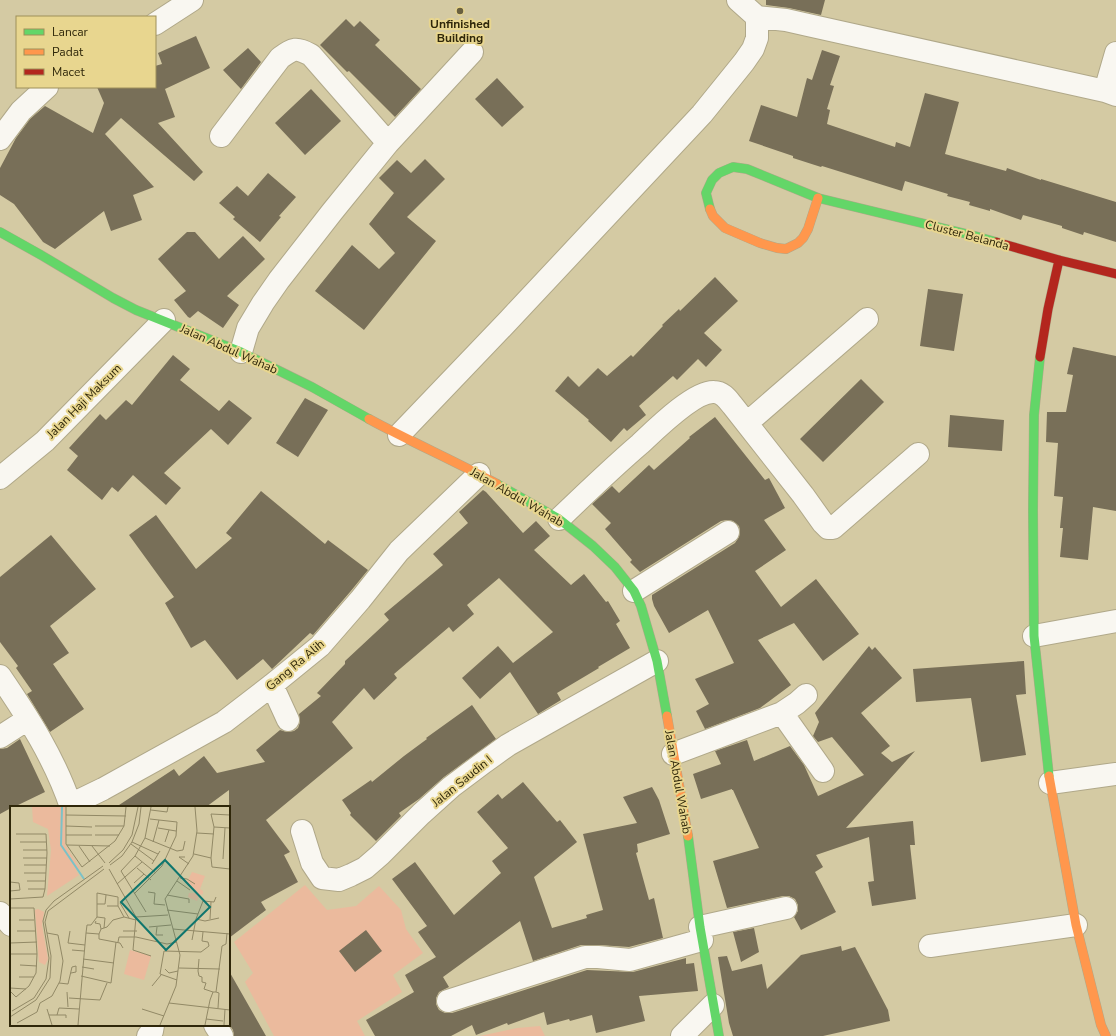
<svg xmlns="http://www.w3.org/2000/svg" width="1116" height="1036" viewBox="0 0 1116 1036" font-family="'Nunito Sans',sans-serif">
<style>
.green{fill:#ebba9d}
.building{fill:#786f58}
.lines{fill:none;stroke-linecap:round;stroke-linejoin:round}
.street-casing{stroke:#b0a889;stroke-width:24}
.fast-casing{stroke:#b0a889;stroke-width:10}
.slow-casing{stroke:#b0a889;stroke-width:10}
.jam-casing{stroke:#b0a889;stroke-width:10}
.street{stroke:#f9f7f1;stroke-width:22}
.fast{stroke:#63d668;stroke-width:9}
.slow{stroke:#ff974d;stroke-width:9}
.jam{stroke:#b3261e;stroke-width:9}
.poi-dot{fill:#696040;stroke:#e8d68f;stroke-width:1.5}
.labels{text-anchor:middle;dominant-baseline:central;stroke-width:4;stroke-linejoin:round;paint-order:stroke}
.poi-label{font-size:12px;font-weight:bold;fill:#2f270a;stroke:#e8d68f}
.street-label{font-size:12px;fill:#2f270a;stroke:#e8d68f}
.inset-river{fill:none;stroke:#7cc2c7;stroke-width:2}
.inset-road{fill:none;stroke:#928966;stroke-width:1}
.view{fill:#0f766e;fill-opacity:0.15;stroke:#0f766e;stroke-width:2}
.inset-edge{fill:none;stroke:#2f270a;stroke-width:2}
</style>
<rect width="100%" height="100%" fill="#d4caa3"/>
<!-- green -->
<path class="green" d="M305 885 327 910 356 906 379 886 401 910 406 929 423 953 393 975 402 992 357 1021 365 1036H274L245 982 253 973 234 942Z
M540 1026 545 1036H480L517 1028Z"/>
<!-- building -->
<path class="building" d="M766 0H825L821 15 789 8 766 5Z
M346 19 354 27 360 21 380 40 375 45 421 89 395 117 349 71 347 72 320 45Z
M196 36 210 68 165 89 175 117 158 123 203 172 194 181 121 118 105 134 154 187 133 195 142 220 111 231 104 211 55 249 43 242 14 204 0 195V168L16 138 30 119 45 106 93 133 104 103 97 87H155V66L162 64 158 53Z
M248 48 261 62 241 89 223 70Z
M822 50 840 56 830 85 834 86 827 109 830 110 827 124 895 147 896 142 910 147 925 93 959 102 945 154 1006 171 1007 168 1041 180V179L1116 202V242L1084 232 1083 235 1062 228V226L1023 215 1021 220 990 209V211L969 205 970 202 947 196 948 194 905 181 902 191 822 166 821 167 793 158V156L749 141 761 105 797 117 807 78 812 80Z
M497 78 524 107 502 127 475 99Z
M311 89 341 121 305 155 275 123Z
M425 159 445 179 407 217 436 241 364 330 315 291 352 245 379 269 395 253 369 224 394 193 379 178 397 160 411 173Z
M268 173 296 197 279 216 281 217 260 242 233 219 235 217 219 203 237 186 248 196Z
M187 232H195L219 259 243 236 265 259 227 296 239 305 223 328 198 311 190 318 188 317 174 300 186 291 158 259Z
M715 277 738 301 704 333 722 350 706 367 698 359 677 380 673 376 639 406 646 415 627 431 624 428 611 442 588 421 589 420 555 391 568 376 579 387 598 368 607 376 631 355 633 357 663 326 662 325 679 309 680 311Z
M928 289 963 294 954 351 920 346Z
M1073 347 1116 356V511L1093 507 1088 560 1060 557 1063 528H1060L1063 497 1054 496 1058 443 1046 442 1047 412H1066L1073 375 1067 374Z
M173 355 190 369 180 380 219 411 229 400 252 418 228 445 211 429 164 473 181 488 166 505 133 475 118 492 112 487 102 500 67 470 78 456 69 448 100 414 106 420 126 400 132 405Z
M861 379 884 402 823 462 800 439Z
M305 398 328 410 298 457 276 443Z
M950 415 1004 420 1002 451 948 447Z
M715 417 765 480 769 478 785 508 764 520 786 550 755 571 781 607 816 579 859 634 823 661 794 623 758 640 791 685 760 708 705 729 696 711 709 704 695 679 734 663 708 610 669 633 654 606 652 599V595L735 543 739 537 740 531 739 526 733 521 727 520 721 521 640 572 630 562 632 560 605 529 611 523 592 504 612 486 619 493 649 465 654 470 690 438 689 437Z
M483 490 486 492 523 533 536 521 550 536 534 550 571 585 584 574 606 602 608 601 620 621 616 624 630 648 598 667 599 668 557 693 561 700 538 714 510 672 480 699 462 678 498 646 513 663 553 632 499 578 467 605 474 614 453 632 449 627 394 674 397 678 374 700 364 688 332 722 353 748 266 820 290 852 284 855 298 882 261 902 266 910 229 938V790L206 807H116L174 769 179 776 204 756 217 773 265 762 256 750 280 730 287 732 294 731 298 728 300 722 299 714 321 696 317 693 345 664V661L389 620 384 614 443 565 433 554 468 523 459 512Z
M261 491 325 544 328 540 368 570 350 592 313 635 310 633 272 669 263 659 237 680 205 640 191 648 165 603 174 597 129 535 156 515 196 569 232 538 226 533Z
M51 535 96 589 50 626 69 653 53 664 84 709 50 732 27 694 32 691 16 668 18 666 0 642V577Z
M869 646 872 650 875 647 902 678 861 713 890 746 881 753 892 762 915 751 846 828 913 821 915 845H910L916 899 872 906 868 882 874 881 869 837 816 855 823 867 815 872 836 912 801 930 794 917 798 911V905L795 899 789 896H783L727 908 713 861 759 848 733 790H732V789L701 799 693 774 721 764 715 751 747 740 754 761 790 746 804 765 818 796 864 775 832 737 818 742 813 736 819 722 815 713Z
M1024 661 1026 694 1016 695 1026 755 981 762 971 698 916 702 913 669Z
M472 705 496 739 444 777 419 799 399 813 401 816 376 841 350 815 351 813 342 800 371 780 372 782 404 756 427 739 426 738Z
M20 739 45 792 14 807H11V808L0 814V749L7 748Z
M523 782 557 822 560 820 577 842 534 877 552 928 587 918 586 915 603 910 583 834 637 823 623 797 652 787 659 800 670 834 637 844 638 852 636 853 649 900 654 898 663 938 629 947 599 945H581L533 961 520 921 443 977 449 987 439 992 436 998V1004L439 1010 445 1013H452L587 970 633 972 686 958V964L694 963 698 991 639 996 645 1021 596 1033 592 1015 570 1021 569 1019 547 1025 544 1012 508 1025 507 1023 476 1035 472 1025 451 1036H375L366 1020 414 992 405 975 436 957 418 932 427 926 392 879 415 862 454 915 501 873 492 861 508 848 477 812 498 794 502 799Z
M754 928 759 952 741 962 733 932Z
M366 930 382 951 355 972 339 951Z
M841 946 842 951 855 947 888 1010 890 1021 823 1036H733L729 1023 718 957 727 956 732 971 762 964 767 989 801 955Z
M229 971 266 1036H234L233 1030 229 1024Z"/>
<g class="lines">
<defs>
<path id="street" d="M738 0 757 17 786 20 808 25 1105 91 1116 95
M155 24 192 0
M1105 91 1116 53
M221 136 280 58C294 48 295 47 311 55L388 143
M0 139 21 111 47 87
M241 352 248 328 263 303 279 280 332 212 388 143 472 52
M747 423 867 319
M399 435 509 320 702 114 744 62 753 49 757 38V17
M0 478 45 441 164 320
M559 519C586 493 612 468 640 444 655 430 694 391 714 392 723 392 728 400 733 406L803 495 823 523 828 528H833L918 454
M634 591 728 532
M1034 636 1116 621
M0 676C28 717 55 759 71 807
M272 685 288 720
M782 713 823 771
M0 737 28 719
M673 754 782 713 797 703 806 695
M1050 783 1116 774
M70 805 103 789 224 722 272 685 320 646 360 600 399 551 479 474
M302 831 312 863 322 878 339 880 351 875 365 868 380 855 421 814 451 787 483 763 508 745 657 661
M0 913 11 925
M700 927 786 908
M930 946 1076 925
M448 1001 585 957H598L630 960 702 940
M215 1025 222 1036
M148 1036 152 1031 153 1025
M682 1036 713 1005"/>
<path id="fast" d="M710 209 706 193 712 180 719 173 733 167 747 169 818 198 975 236 996 242
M0 232 41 255 113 298 136 310 241 352 312 387 369 419
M1040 357 1034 415 1033 510 1034 636 1049 776
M497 484 559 519 593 546 615 567 634 591 641 606 657 661 667 716
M688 836 700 927 719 1036"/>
<path id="slow" d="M710 209 713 216 725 228 760 243 777 248 786 249 798 243 803 238 808 229 818 198
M369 419C411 442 455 461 497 484
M667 716 688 836
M1049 776 1076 925 1101 1025 1106 1036"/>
<path id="jam" d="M996 242 1059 260 1116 274
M1040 357 1048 309 1059 260"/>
</defs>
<!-- street casing -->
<use href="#street" class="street-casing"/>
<!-- fast casing -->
<use href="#fast" class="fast-casing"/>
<!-- slow casing -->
<use href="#slow" class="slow-casing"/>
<!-- jam casing -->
<use href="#jam" class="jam-casing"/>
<!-- street -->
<use href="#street" class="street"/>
<!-- fast -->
<use href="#fast" class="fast"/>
<!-- slow -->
<use href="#slow" class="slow"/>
<!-- jam -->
<use href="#jam" class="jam"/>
</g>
<!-- markers -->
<circle class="poi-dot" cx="460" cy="11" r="4"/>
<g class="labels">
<!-- poi labels -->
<g class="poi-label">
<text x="460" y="24">Unfinished<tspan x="460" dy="14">Building</tspan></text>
</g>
<!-- street labels -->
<g class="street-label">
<text transform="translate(967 235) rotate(15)">Cluster Belanda</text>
<text transform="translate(229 349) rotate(24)">Jalan Abdul Wahab</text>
<text transform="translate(84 401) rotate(-45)">Jalan Haji Maksum</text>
<text transform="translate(517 497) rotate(30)">Jalan Abdul Wahab</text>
<text transform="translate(295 665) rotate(-40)">Gang Ra Alih</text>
<text transform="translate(462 781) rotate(-39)">Jalan Saudin I</text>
<text transform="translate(678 782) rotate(80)">Jalan Abdul Wahab</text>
</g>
</g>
<!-- overview -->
<g transform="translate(10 806)">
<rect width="220" height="220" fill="#d4caa3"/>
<path d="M22 1H55V39L70 62 66 65 69 69 37 90 41 44 38 23 23 16ZM182 66 195 70 190 83 193 85V88L189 89 187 95 178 91 179 87H185L186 84 177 76ZM28 103 34 106 32 119 38 153 35 159 29 156 25 104ZM120 144 141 150 134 174 114 168Z" fill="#ebba9d"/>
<path class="inset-river" d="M52 1 51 39 74 73"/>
<path class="inset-road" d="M56 1V38L72 61 105 35 114 20 116 1M141 4 157 6 158 1M56 9 116 10M56 20 82 21M85 20H114M204 21 201 8 220 9M148 22 166 25M220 22 204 21 201 52 202 61 220 63M187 27 204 28M56 29H82M85 29H109M135 32 167 45 173 44 175 35M10 36H36M122 36 148 48M143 36 149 14M155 36 159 24M121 38 144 55M57 39 100 40M69 40 80 56M82 40 95 57M13 44H37M184 48 201 52M125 50 146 67M175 51H169L179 58M13 52H37M213 53 215 22M99 57 113 44 122 29 128 1M142 58 150 45M14 59H36M100 59 112 50 122 36 129 18 131 1M127 62 141 74M99 63 126 111 123 144 141 150M14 67H36M170 72 177 73 185 78M17 75H35M167 75 180 84M0 76 9 77 10 84 0 85M124 77 134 68M107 78 132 56M18 83H35M138 86 145 87 144 98 155 99M124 88 152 60 166 30 167 16 140 13M157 89 179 93V97M0 93 33 91 35 83 37 47 36 28H6M115 93 110 97 119 112M87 98H95L96 89M108 100 114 111 126 114M0 102H24L27 148 26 167 19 180 6 191 0 185M157 104 188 108M136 106 111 65 125 50 135 32 141 1M126 111 158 109M186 113 195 115 209 112M200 113 201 96M9 114H24M86 115 85 117 90 118 91 123M139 121 161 119M147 121 146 129H153M94 122 95 112 87 111V87L108 91V100H97M163 123 220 128M7 125H26M60 125 58 137 75 139M113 125H127M76 127 77 119H81L87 111M89 128V133L110 137 113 142M182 134 186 113 193 95 204 96 206 91M108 136 109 131H126L157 138 167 136M0 137 27 136M62 144 74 145M0 148H27M73 153 104 157M189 153 188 165 189 170 192 171V176L196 177 194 183 203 186M10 159 27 160M72 161 84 163M169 162 210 163M155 163 159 167 168 165M71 170 101 177 106 136M9 171H24M167 174 150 168 154 145 191 146 199 140 198 136 192 135 193 126M49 177 58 178 62 161 66 160V166L61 167M142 180 151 169M0 182 16 183M57 186 58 201M206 186 209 187 208 202M59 192 90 194 97 177M159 197 220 204M37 203 42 219M132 203 154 210M2 205 24 192 36 173 39 152 33 115 36 104 44 95 93 60M39 209H56V212M47 209 49 202 69 203M0 211 26 194 40 172 41 150 35 116 38 105 94 63M196 213 213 215M7 217 27 206 30 197 42 190 50 175 53 155 48 129 37 127M68 219 76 127 89 128 91 123 97 121 103 114 114 111M150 219 166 180 170 149 155 93 183 50 187 25 185 1M195 219 200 194 203 186H206L212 140 216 138 217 127M214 219 215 203"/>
<path class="view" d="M155 54 200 101 156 144 111 96Z"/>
<rect width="220" height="220" class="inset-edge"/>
</g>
<!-- legend -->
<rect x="16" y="16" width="140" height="72" fill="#e8d68f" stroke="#9e905a"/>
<rect x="24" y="29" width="20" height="6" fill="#63d668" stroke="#9e905a"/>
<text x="52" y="36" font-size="12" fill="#2f270a">Lancar</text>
<rect x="24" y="49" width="20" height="6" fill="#ff974d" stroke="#9e905a"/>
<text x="52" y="56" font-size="12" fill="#2f270a">Padat</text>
<rect x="24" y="69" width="20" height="6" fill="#b3261e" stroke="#9e905a"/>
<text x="52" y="76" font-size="12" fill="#2f270a">Macet</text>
</svg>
